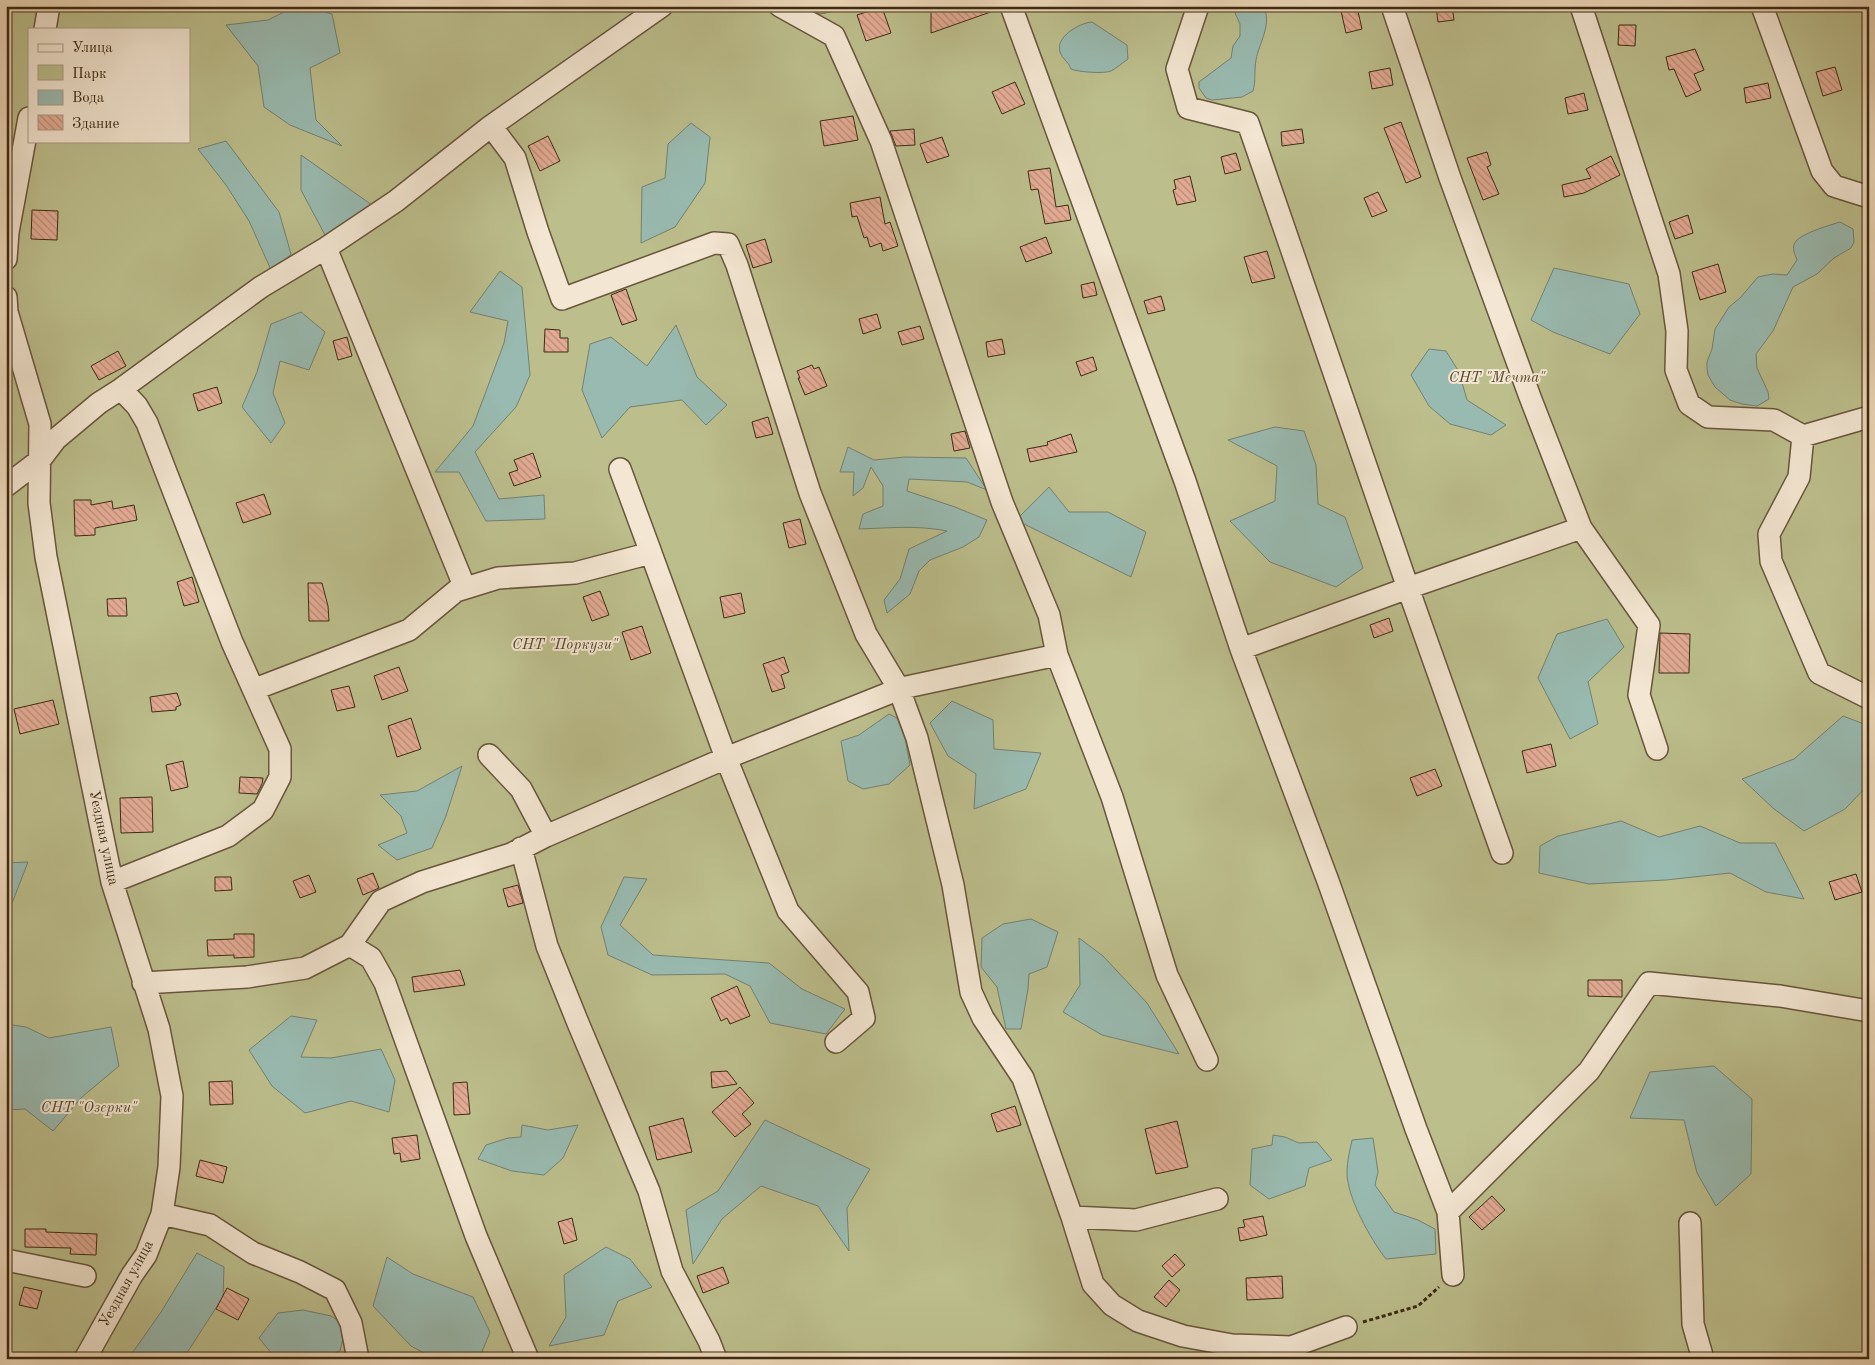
<svg xmlns="http://www.w3.org/2000/svg" width="1875" height="1365" viewBox="0 0 1875 1365" font-family="'Old Standard TT',serif">
<style>
.green{fill:#bcbe8c;stroke:#7c744f;fill-rule:evenodd}
.forest{fill:url(#forest-firs);stroke:#7c744f}
.water{fill:#99bab0;stroke:#748171}
.building{fill:url(#building-back-hatch);stroke:#3c2b12}
.lines{fill:none;stroke-linecap:round;stroke-linejoin:round}
.minor-casing{stroke:#68563c;stroke-width:24}
.path{stroke:#3c2b12;stroke-width:3;stroke-dasharray:4 2.5;stroke-linecap:butt}
.minor{stroke:#f3e6d2;stroke-width:21}
.labels{text-anchor:middle;dominant-baseline:central;stroke-width:4;stroke-linejoin:round;paint-order:stroke}
.park-label{font-size:15px;font-style:italic;fill:#56482a;stroke:#f3e6d2}
.street-label{font-size:15px;fill:#3c2b12;stroke:#f3e6d2}
</style>
<defs>
<pattern id="forest-firs" width="22" height="20" patternUnits="userSpaceOnUse" patternTransform="scale(1.25)"><rect width="22" height="20" fill="#bcbe8c"/><path d="M5 1l3.5 6h-7zM16 11l3.5 6h-7z" fill="#a2a378"/></pattern>
<pattern id="building-back-hatch" width="6" height="6" patternUnits="userSpaceOnUse" patternTransform="scale(1.25)"><rect width="6" height="6" fill="#e3ab94"/><path d="M-1 5l2 2M0 0l6 6M5-1l2 2" fill="none" stroke="#b98b77"/></pattern>
</defs>
<rect width="100%" height="100%" fill="#edd8b9"/>
<filter id="stains"><feTurbulence type="fractalNoise" baseFrequency=".004" numOctaves="4"/><feColorMatrix values="0 0 0 0 .2 0 0 0 0 .09 0 0 0 0 .02 0 0 0 .5 -.17"/></filter>
<radialGradient id="worn" r=".72"><stop offset=".6" stop-color="#630" stop-opacity="0"/><stop offset="1" stop-color="#630" stop-opacity=".3"/></radialGradient>
<!-- green -->
<path class="green" d="M6 6H804L820 14 857 6H1869V1359H6ZM29 29H189V141H29Z"/>
<!-- forest -->
<path class="forest" d="M804 6H857L820 14Z"/>
<!-- water -->
<path class="water" d="M296 6H304L332 14 340 53 310 68 316 120 342 146 290 125 264 107 258 66 226 25 268 20Z
M1235 6H1263C1273 23 1259 43 1256 60 1254 71 1256 81 1253 91L1242 97 1212 100 1206 98 1199 88V82L1231 58 1233 46 1240 36V24L1235 13Z
M1092 22 1127 45 1128 59C1122 63 1117 68 1111 71 1104 74 1078 72 1071 69 1069 62 1062 59 1060 52 1055 37 1079 23 1092 22Z
M691 123 710 137 705 183 675 227 641 243 642 187 665 178 668 144Z
M226 141 279 212 291 254 272 272 249 221 226 185 198 149Z
M301 155 372 205 325 235 301 190Z
M1840 222 1853 229 1854 242 1851 248 1834 258 1817 274 1793 287 1773 331 1756 354 1757 368 1768 392 1769 399 1757 406 1742 404 1730 400 1715 387 1708 375 1707 368V362L1712 349 1715 329 1729 307 1740 298 1758 277 1773 274 1787 275 1797 260C1795 255 1791 247 1796 241 1803 233 1830 225 1840 222Z
M1554 268 1629 284 1640 314 1610 354 1553 332 1531 320Z
M500 271 522 287 530 375 516 407 475 452 499 499 544 495 545 519 486 521 459 472H435L473 426 504 343 508 321 470 312Z
M301 312 325 332 309 370 280 361 273 393 285 423 271 443 242 407 257 372 271 324Z
M676 325 697 377 727 405 706 425 682 400 630 407 602 438 582 390 590 344 611 337 647 366Z
M1429 349 1446 351 1459 372 1467 400 1506 425 1491 435 1450 424 1429 406 1411 375Z
M1275 427 1304 431 1316 465 1318 504 1345 517 1363 568 1336 587 1270 562 1230 521 1275 501 1277 466 1228 440Z
M848 447 874 460 905 457 966 458 987 490 967 482 909 479 907 491 955 507 987 520 979 537 963 547 930 560 919 571 910 594 887 613 884 600 900 579 909 549 947 531C917 525 889 528 859 529L863 514 883 506V486L871 467 863 488 853 496 854 472H840Z
M1049 487 1069 512H1108L1146 532 1131 577 1016 520Z
M1607 619 1624 647 1588 682 1598 724 1570 739 1538 678 1557 634Z
M952 701 993 720 994 749 1041 753 1026 789 974 809 976 774 948 756 930 723Z
M889 714 897 718 905 738 910 765 889 784 863 789 848 781 841 741 859 735Z
M1843 716 1864 724 1863 749 1869 774V784L1845 809 1804 831 1774 809 1742 779 1794 759Z
M462 766 446 816 432 848 397 860 378 845 407 833 401 816 380 795 417 791Z
M1621 821 1659 837 1700 826 1740 843H1775L1804 899 1766 892 1730 873 1666 880 1589 884 1539 873 1540 846 1558 836Z
M28 862 9 911 6 910V863Z
M624 877 647 879 620 925 653 955 769 963 802 989 845 1009 826 1034 770 1023 750 986 725 974 652 975 608 955 601 927Z
M1031 919 1058 932 1047 967 1029 974 1028 989 1021 1029H1006L997 987 981 967 982 938 1003 924Z
M1079 938 1103 956 1147 1003 1179 1054 1102 1035 1063 1012 1080 985Z
M291 1016 317 1020 301 1057 331 1058 381 1049 395 1080 389 1112 351 1101 305 1113 272 1086 249 1050Z
M6 1024 26 1027 49 1038 111 1027 119 1066 82 1097 53 1131 25 1109 6 1110Z
M1714 1066 1752 1099 1751 1174 1716 1206 1697 1173 1684 1120 1630 1118 1650 1072Z
M765 1120 870 1169 847 1208 849 1251 818 1206 761 1186 722 1219 693 1264 686 1210 718 1191Z
M522 1125 548 1130 578 1125 563 1158 544 1175 512 1171 478 1159 486 1145 508 1138 521 1137Z
M1273 1135 1285 1137 1299 1143 1317 1142 1332 1160 1309 1168 1305 1186 1269 1199 1250 1185 1252 1149 1272 1145Z
M1373 1138 1378 1172 1375 1185 1394 1212 1418 1220 1435 1229 1436 1254 1386 1259C1371 1240 1346 1196 1347 1171 1347 1161 1350 1150 1352 1140Z
M606 1247 630 1259 652 1287 618 1301 604 1335 549 1346 566 1317 564 1275Z
M197 1253 224 1267 223 1297 183 1359H128L161 1312Z
M387 1257 413 1274 473 1297 490 1332 479 1359H435L411 1346 373 1306Z
M303 1310 331 1316 346 1326 340 1351 321 1359H303L272 1354 259 1338 278 1313Z"/>
<!-- building -->
<path class="building" d="M931 6H999V9L931 33Z
M1436 6H1452L1454 20 1438 22Z
M882 7 891 33 866 41 857 15Z
M1357 7 1362 29 1346 33 1341 11Z
M1619 25H1636L1635 46 1618 45Z
M1695 49 1704 70 1694 74 1701 90 1686 97 1674 69 1669 70 1666 57Z
M1835 67 1842 90 1823 96 1816 72Z
M1390 68 1393 85 1372 89 1369 72Z
M1015 82 1025 104 1002 114 992 92Z
M1768 83 1771 98 1746 103 1744 88Z
M1584 93 1588 110 1568 114 1565 98Z
M853 116 858 140 824 146 820 121Z
M1401 122 1421 177 1406 183 1384 128Z
M914 129 915 145 896 146 890 131Z
M1302 129 1304 143 1282 146 1281 132Z
M548 136 560 161 540 171 528 146Z
M942 137 949 156 927 163 920 144Z
M1487 152 1491 165 1487 167 1499 194 1483 200 1467 158Z
M1236 153 1241 170 1225 174 1221 157Z
M1611 156 1620 175 1584 193 1564 197 1562 185 1591 178 1586 169Z
M1050 168 1056 207 1068 205 1071 220 1045 224 1038 189 1031 190 1028 171Z
M1190 176 1196 201 1177 205 1173 190 1176 189 1174 180Z
M1378 192 1387 211 1372 217 1364 198Z
M880 197 885 224 890 222 898 246 883 251 881 243 870 247 867 237 864 238 857 216 852 217 850 203Z
M32 210 58 211 57 240 31 239Z
M1688 215 1693 233 1675 239 1669 222Z
M1046 237 1052 253 1026 262 1020 247Z
M765 239 772 262 753 268 746 245Z
M1267 251 1275 278 1252 283 1244 257Z
M1718 264 1726 292 1700 300 1692 272Z
M1094 282 1097 295 1083 298 1081 285Z
M626 289 637 320 622 325 611 295Z
M1161 296 1165 310 1148 314 1144 301Z
M877 314 881 328 863 334 859 319Z
M920 326 924 339 902 345 898 332Z
M545 329 560 330V338H568V352H544Z
M347 337 352 356 338 360 333 341Z
M1002 339 1005 354 988 357 986 342Z
M118 351 126 366 99 380 91 366Z
M1093 357 1097 370 1081 376 1076 362Z
M812 365 814 369 819 367 827 386 805 395 798 378H800L797 371Z
M217 387 222 403 198 411 193 394Z
M768 417 773 434 756 438 752 422Z
M965 431 970 448 954 451 951 434Z
M1071 434 1077 452 1030 462 1027 449 1048 445 1047 442Z
M533 453 541 477 514 486 509 473 518 470 514 460Z
M264 494 271 514 243 523 236 503Z
M74 500H91V505L112 501 113 509 134 505 137 520 95 528V535L75 536Z
M800 519 806 544 789 548 783 523Z
M192 577 199 602 184 606 177 582Z
M308 583H322L328 606 329 621H309Z
M600 591 609 615 592 621 583 597Z
M741 593 745 613 724 618 720 597Z
M126 598 127 616H108L107 599Z
M1389 618 1393 631 1374 638 1370 625Z
M642 626 651 653 631 660 622 632Z
M1660 633 1690 634 1689 673H1659Z
M784 657 789 672 781 675 785 688 772 692 763 664Z
M399 667 408 691 382 700 374 676Z
M349 686 355 707 337 711 331 690Z
M177 693 181 705 176 707V710L152 712 150 697Z
M53 700 59 724 20 734 14 709Z
M411 718 421 749 397 757 388 726Z
M1551 744 1556 766 1527 773 1522 751Z
M183 761 188 787 171 791 166 765Z
M1435 769 1442 786 1417 796 1410 778Z
M240 777 263 778 262 784 257 794 239 793Z
M152 797 153 832 121 833 120 798Z
M373 873 379 888 363 895 357 879Z
M1856 874 1862 892 1835 900 1829 882Z
M309 875 316 892 300 898 293 881Z
M215 877H231L232 890 215 891Z
M518 885 523 903 508 907 503 889Z
M234 934H254V957L234 958V955L208 956 207 940 234 939Z
M460 970 465 985 414 992 412 977Z
M1588 980H1622V997L1588 996Z
M737 986 750 1016 730 1024 727 1018 721 1021 711 998Z
M727 1071 737 1084 712 1088 711 1072Z
M232 1081 233 1104 210 1105 209 1082Z
M467 1082 470 1114 454 1115 453 1083Z
M740 1087 754 1103 742 1114 751 1124 735 1137 712 1112Z
M1015 1106 1021 1125 997 1132 991 1114Z
M683 1118 692 1152 657 1160 649 1127Z
M1177 1121 1188 1167 1156 1174 1145 1129Z
M417 1135 420 1159 401 1162 400 1153 394 1154 392 1138Z
M200 1160 227 1167 223 1183 196 1176Z
M1492 1196 1505 1210 1482 1230 1469 1217Z
M1263 1216 1267 1235 1240 1241 1238 1228 1245 1227 1243 1220Z
M572 1218 577 1240 564 1244 558 1222Z
M25 1229H46V1232L97 1234 96 1255 70 1254 71 1248 25 1247Z
M1175 1254 1185 1265 1172 1277 1162 1266Z
M723 1267 729 1283 703 1293 697 1276Z
M1282 1276 1283 1298 1247 1300 1246 1278Z
M1169 1280 1180 1290 1166 1307 1154 1297Z
M24 1287 42 1291 37 1309 19 1305Z
M227 1288 249 1299 238 1320 216 1309Z"/>
<g class="lines">
<defs>
<path id="minor" d="M1011 6 1185 481 1241 649 1328 881 1416 1129 1448 1212 1453 1275
M1198 6 1177 69 1188 108 1248 123 1408 588 1502 853
M1392 6 1450 178 1530 397 1581 528 1649 625 1639 695 1657 749
M1581 6 1669 274 1677 331 1676 370 1689 404 1708 417 1774 420 1803 436 1869 417
M1762 6 1822 171 1834 186 1869 197
M45 29 49 6
M491 126 515 158 538 232 562 299 714 243 728 244 737 265 810 493 866 634 899 689 917 738 953 885 971 992 983 1018 1023 1078 1072 1217 1093 1284 1112 1305 1138 1321 1183 1336 1232 1345 1291 1347 1346 1327
M326 248 465 588
M6 259 8 232 29 118
M6 297 7 312 40 424 39 503 46 557 112 882 159 1029 172 1096 169 1167 162 1214 146 1255 132 1275 85 1359
M1803 436 1799 477 1769 534 1771 561 1819 673 1869 698
M620 469 651 553
M6 486 40 460 56 439 99 403 121 389 261 287 326 248 396 201 491 126 662 6
M1241 649 1408 588 1581 528
M1057 655 1112 797 1167 975 1207 1060
M255 689 409 630 456 591 498 578 575 573 651 553 726 758 788 911 858 992 864 1018 836 1042
M489 755 521 789 546 836
M521 848 547 946 578 1023 649 1191 672 1271 709 1341 716 1359
M112 882 228 836 263 810 280 777V749L232 642 147 423 137 406 121 389
M350 945 371 958 385 983 476 1236 528 1359
M143 983 247 977 305 968 350 945 381 901 422 882 511 854 546 836 726 758 902 688 1057 655 1049 615 1002 502 881 141 834 36 780 6
M1448 1212 1589 1071 1649 983 1780 996 1869 1011
M162 1214 210 1225 253 1253 300 1272 335 1290 351 1323 358 1359
M1072 1217 1136 1220 1217 1199
M1690 1223 1693 1324 1703 1359
M6 1260 85 1276"/>
</defs>
<!-- minor casing -->
<use href="#minor" class="minor-casing"/>
<!-- path -->
<path class="path" d="M1363 1322 1418 1306 1439 1287"/>
<!-- minor -->
<use href="#minor" class="minor"/>
</g>
<g class="labels">
<!-- park labels -->
<g class="park-label">
<text x="1497" y="378">СНТ "Мечта"</text>
<text x="565" y="645">СНТ "Поркузи"</text>
<text x="89" y="1108">СНТ "Озерки"</text>
</g>
<!-- street labels -->
<g class="street-label">
<text transform="translate(103 838) rotate(78)">Уездная улица</text>
<text transform="translate(127 1284) rotate(-61)">Уездная улица</text>
</g>
</g>
<!-- margin -->
<rect width="1875" height="1365" fill="none" stroke="#edd8b9" stroke-width="25"/>
<rect x="8" y="8" width="1860" height="1350" fill="none" stroke="#3c2b12" stroke-width="2.5"/>
<rect x="12" y="12" width="1850" height="1340" fill="none" stroke="#3c2b12"/>
<!-- legend -->
<rect x="28" y="28" width="162" height="115" fill="#f3e6d2" stroke="#aa9b85"/>
<rect x="38" y="44" width="25" height="8" fill="#f3e6d2" stroke="#aa9b85"/>
<text x="72" y="52" font-size="15" fill="#3c2b12">Улица</text>
<rect x="38" y="65" width="25" height="15" fill="#bcbe8c" stroke="#aa9b85"/>
<text x="72" y="78" font-size="15" fill="#3c2b12">Парк</text>
<rect x="38" y="90" width="25" height="15" fill="#99bab0" stroke="#aa9b85"/>
<text x="72" y="102" font-size="15" fill="#3c2b12">Вода</text>
<rect x="38" y="115" width="25" height="15" fill="url(#building-back-hatch)" stroke="#aa9b85"/>
<text x="72" y="128" font-size="15" fill="#3c2b12">Здание</text>
<rect width="100%" height="100%" filter="url(#stains)"/>
<rect width="100%" height="100%" fill="url(#worn)"/>
</svg>
